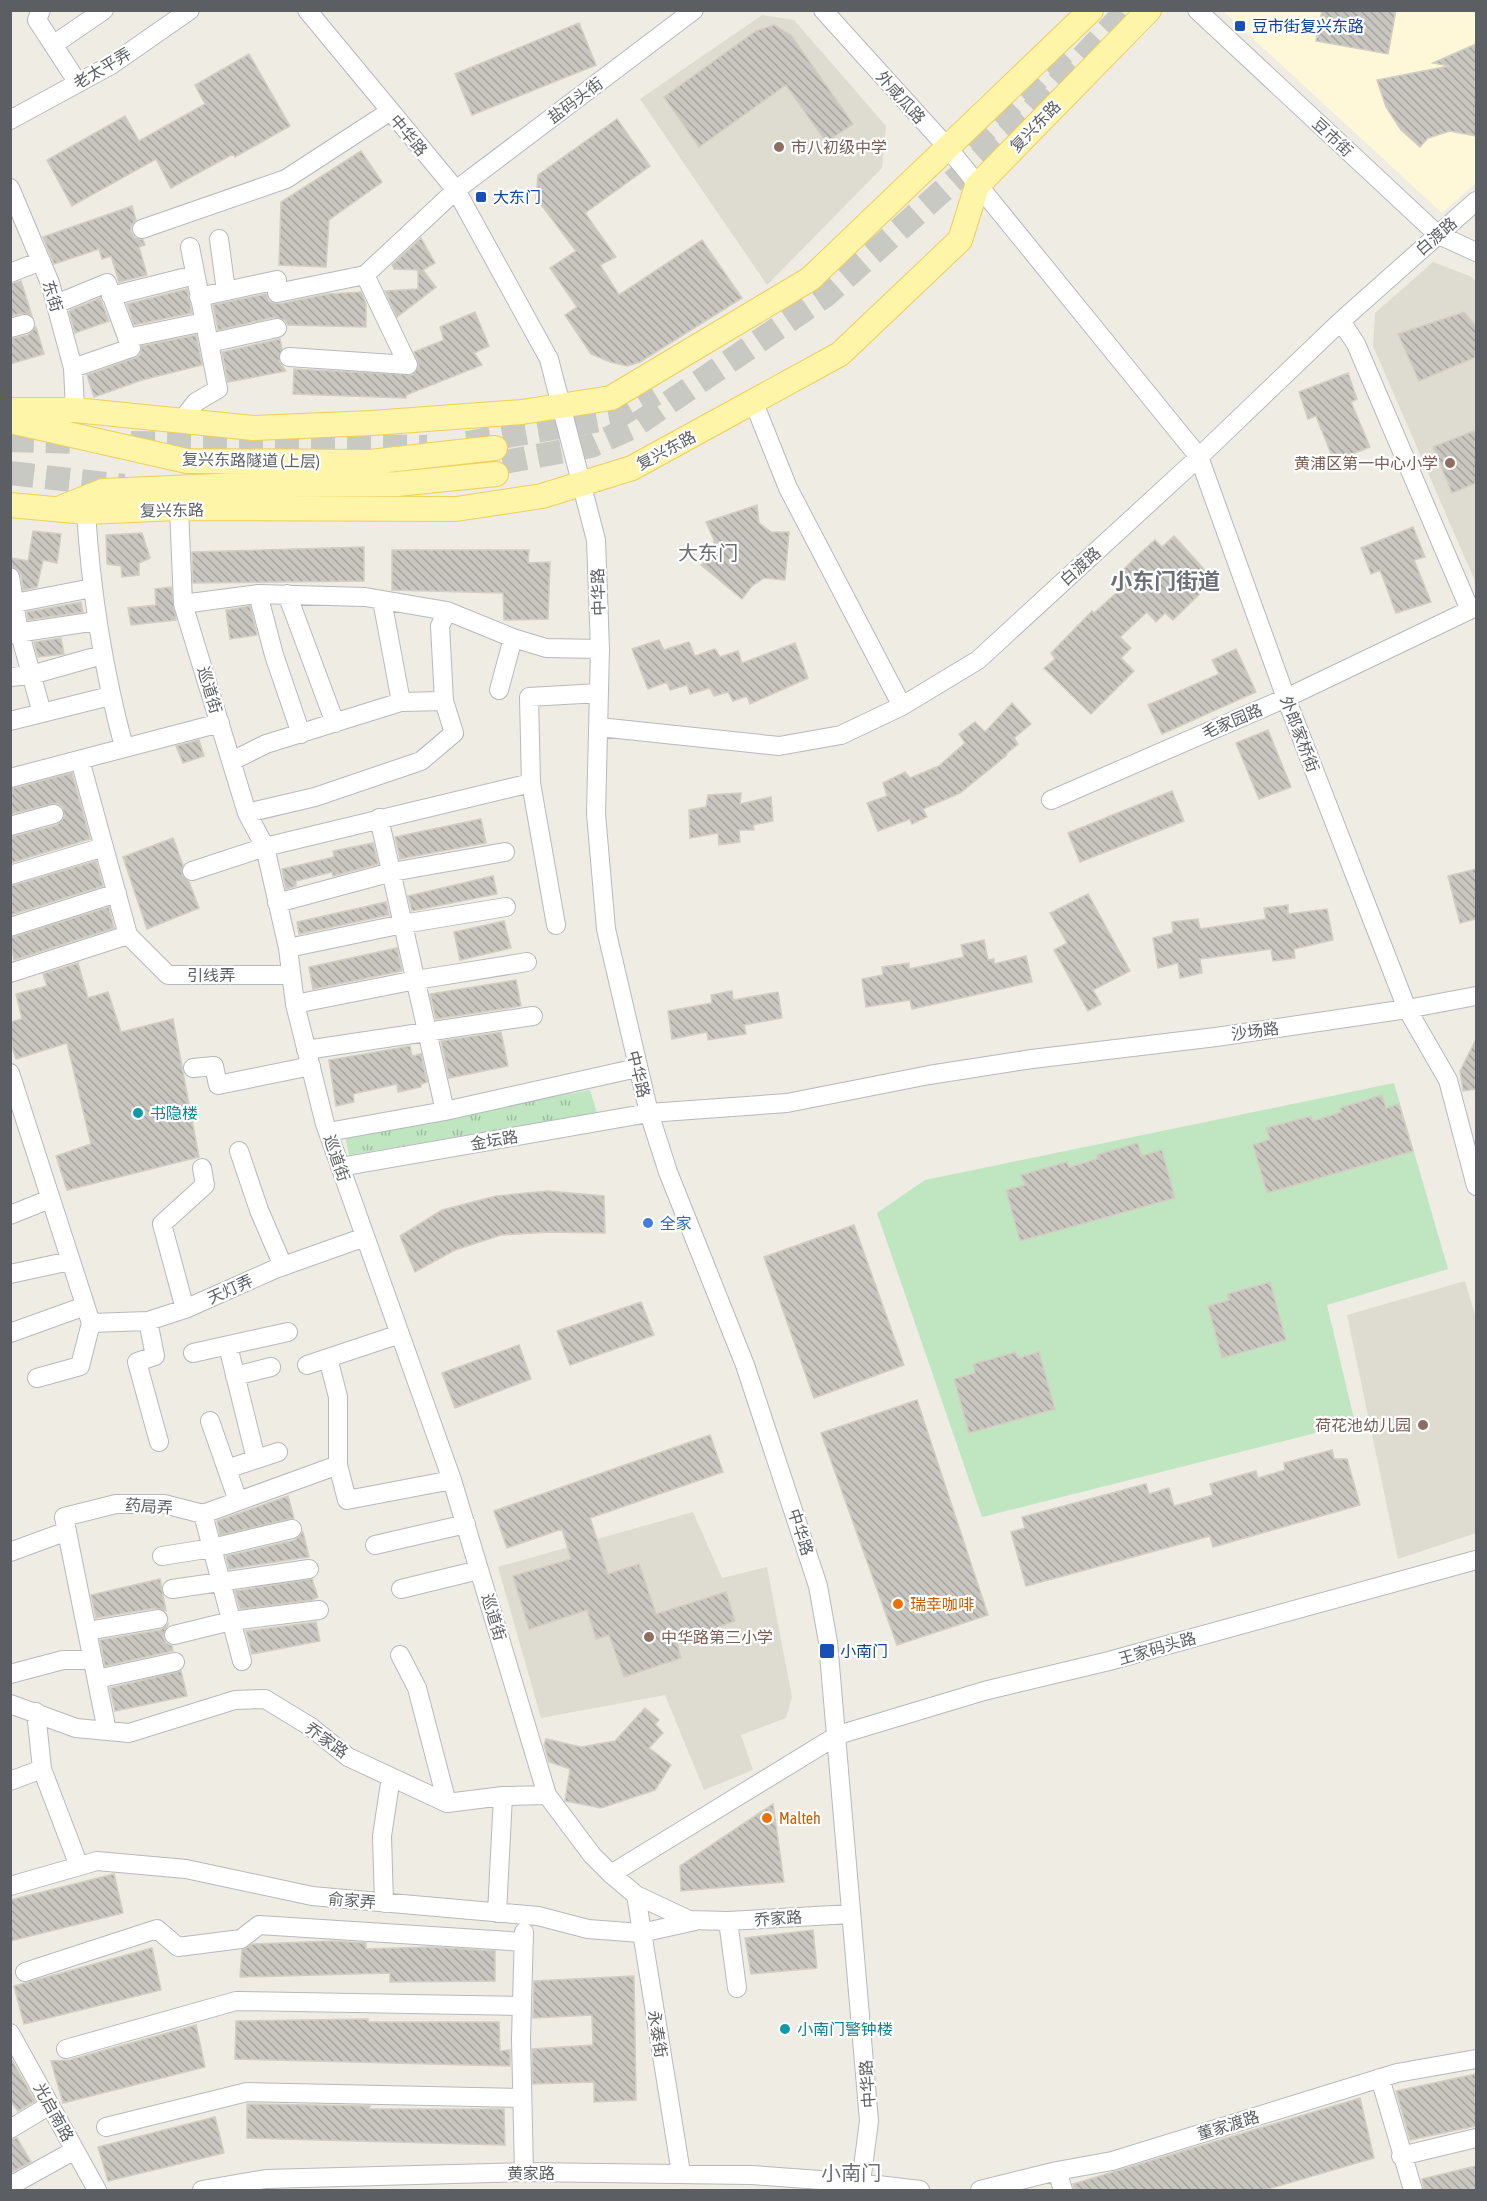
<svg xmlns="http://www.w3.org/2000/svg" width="1487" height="2201" viewBox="0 0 1487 2201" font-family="'Asap Condensed','Noto Sans SC',sans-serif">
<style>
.commercial{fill:#fef7d8}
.education{fill:#dedbd1}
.grass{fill:#bfe5c1}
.park{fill:url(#park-tufts)}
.building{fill:url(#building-back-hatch);stroke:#d3cec1;stroke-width:1.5}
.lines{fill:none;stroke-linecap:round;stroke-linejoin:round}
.major-tunnel{stroke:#c9c9c3;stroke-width:24;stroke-dasharray:24 12;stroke-linecap:butt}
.minor-casing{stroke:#b6b9bd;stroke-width:20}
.major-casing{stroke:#f0ce5a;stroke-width:26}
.minor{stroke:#fff;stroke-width:18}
.major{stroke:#fef5a8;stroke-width:24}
.transit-dot{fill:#1a4fb4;stroke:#fff;stroke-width:2}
.education-dot{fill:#8d6e63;stroke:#fff;stroke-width:2}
.culture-dot{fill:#0f9aa8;stroke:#fff;stroke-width:2}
.shop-dot{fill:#3f7fe0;stroke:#fff;stroke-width:2}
.food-dot{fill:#e8710a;stroke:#fff;stroke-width:2}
.labels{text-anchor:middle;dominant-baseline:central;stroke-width:4.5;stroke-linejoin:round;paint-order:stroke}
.transit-label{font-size:16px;fill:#164399;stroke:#fff;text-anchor:start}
.street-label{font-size:16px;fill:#5b5f64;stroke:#fff}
.education-label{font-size:16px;fill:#785e54;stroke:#fff;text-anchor:start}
.culture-label{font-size:16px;fill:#0d838f;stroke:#fff;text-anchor:start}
.shop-label{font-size:16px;fill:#366cbe;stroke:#fff;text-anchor:start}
.food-label{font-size:16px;fill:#c56008;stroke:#fff;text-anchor:start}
.quarter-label{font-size:20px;fill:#6c7076;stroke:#fff}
.district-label{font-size:22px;font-weight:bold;fill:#6c7076;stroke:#fff}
</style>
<defs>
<pattern id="park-tufts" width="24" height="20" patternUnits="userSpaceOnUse" patternTransform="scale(1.5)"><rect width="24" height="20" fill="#bfe5c1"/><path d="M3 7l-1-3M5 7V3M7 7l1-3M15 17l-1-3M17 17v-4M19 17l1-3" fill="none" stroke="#9ebda0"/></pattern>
<pattern id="building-back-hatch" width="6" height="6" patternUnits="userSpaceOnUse" patternTransform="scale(1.5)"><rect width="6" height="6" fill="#c9c6c0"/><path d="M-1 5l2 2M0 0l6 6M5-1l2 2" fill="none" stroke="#a6a4a0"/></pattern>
</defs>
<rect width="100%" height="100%" fill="#eeece3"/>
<!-- commercial -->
<path class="commercial" d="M1223 11H1476V183L1442 213Z"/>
<!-- education -->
<path class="education" d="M762 15 794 20 886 126 882 168 767 285 640 99Z
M1433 262 1472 277 1476 282 1475 581 1373 346 1375 313Z
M1465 1281 1476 1318V1533L1398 1559 1347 1315Z
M693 1512 722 1578 767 1567 792 1697 786 1718 741 1735 753 1770 704 1790 665 1695 541 1718 498 1567Z"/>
<!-- grass -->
<path class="grass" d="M1394 1083 1448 1269 1327 1305 1355 1423 982 1517 877 1213 925 1180Z"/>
<!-- park -->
<path class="park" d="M590 1090 597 1113 349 1155 345 1136Z"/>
<!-- building -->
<path class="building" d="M1322 10H1396L1388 54 1316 41Z
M579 23 596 65 472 115 455 74Z
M774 25 791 35 853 124 826 142 786 85 699 147 664 97 756 31Z
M1476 44V136L1450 131 1428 138 1420 147 1401 130 1386 107 1377 80 1449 66 1433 63Z
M249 54 290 126 235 157 233 154 171 188 156 159 72 206 47 160 125 116 139 141 205 104 195 85Z
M617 119 650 166 585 213 616 257 600 265 619 295 702 240 742 298 640 362 627 366 610 362 591 354 565 315 577 307 550 268 576 251 536 198 538 175Z
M361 151 382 182 329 220 326 267 279 265 281 202Z
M132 206 136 220 131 226V232L135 238 143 240 145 245 139 247 147 275 119 282 111 256 102 259 99 249 54 264 43 237Z
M421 238 435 263 423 270 436 287 397 317 385 291 418 289V270L394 269 392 265Z
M21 281 32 316 23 313 10 316V284Z
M187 289 192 313 134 325 127 304Z
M361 292 366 304V327L288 325 285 320 275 317 218 330 213 305 266 294 269 301 279 304 328 294Z
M100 298 109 321 75 333 69 311Z
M475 312 489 346 474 353 482 365 406 395V398L293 394 294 369 412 375 419 366 414 352 444 340 440 327Z
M1464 312 1476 326V357L1419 381 1398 334Z
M36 327 44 354 10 364V339L28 335Z
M196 335 202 365 142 380 94 397 87 375 135 358 140 355 142 346Z
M280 339 282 349 279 361 286 371 228 382 222 352Z
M1348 373 1357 399 1351 402 1370 447 1334 461 1316 416 1308 419 1299 392Z
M1476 430V483L1452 493 1433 447Z
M757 505 759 523 771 532H789L785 580 764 578 752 586 742 599 701 565 713 554 714 540 706 522Z
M1413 527 1425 557 1414 560 1431 602 1396 613 1380 570 1371 574 1361 548Z
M33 531 61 534 57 563 43 560 37 587 23 590 21 575 18 570 10 566V558L28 561Z
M142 533 150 558 139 563V575L122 577 121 566 107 564 106 535Z
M1174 536 1214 580 1173 620 1165 613 1156 622 1147 612 1120 637 1131 648 1121 658 1134 671 1091 714 1044 668 1055 659 1051 653 1092 611 1094 613 1123 587 1115 578 1137 556 1155 540 1162 547Z
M364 547V581L193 583 192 552Z
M392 550H529L528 563 550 562 548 619 504 620 503 593 392 590Z
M171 587 176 620 131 625 128 608 156 605 155 589Z
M81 602 83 612 28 620 27 612Z
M250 606 257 635 230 639 226 610Z
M61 638 64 654 38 657 34 642Z
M659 640 664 650 689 642 695 656 715 649 720 657 738 651 742 663 795 643 808 678 750 704 747 696 733 701 728 692 714 696 710 688 690 694 687 685 670 690 667 682 648 689 632 649Z
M1236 649 1256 692 1162 734 1148 705 1219 674 1212 660Z
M1012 703 1031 724 1014 738 1018 744 1006 754 1007 755 960 793 923 809 927 817 912 824 910 819 878 831 867 803 887 796 883 783 905 772 910 778 939 766 965 743 959 734 975 722 985 732Z
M1268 730 1291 787 1259 799 1236 743Z
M199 740 204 756 183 763 176 746Z
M72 773 90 839 10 863V837L57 825 65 816 62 806 56 803 10 814V789Z
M1172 791 1184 821 1080 862 1068 833Z
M741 793 740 804 771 797 773 821 753 825 754 830H739L740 842 719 845 718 833 690 838 689 810 706 807 708 795Z
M481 819 486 843 400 859 395 837Z
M173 838 183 865 182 875 189 882 199 908 147 929 123 857Z
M373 843 378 864 333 876 332 872 296 881V886L286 889 282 869 334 857 333 851Z
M96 861 103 886 10 915V886Z
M1476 869V919L1460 923 1448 876Z
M493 876 497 894 412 911 408 896Z
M1088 894 1130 971 1093 990 1101 1004 1088 1011 1054 950 1067 943 1050 913Z
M386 902 389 915 299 934 297 922Z
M1288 905V914L1327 909 1333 940 1294 949 1295 958 1273 961 1271 949 1200 959 1202 973 1180 978 1178 963 1158 968 1153 938 1173 933 1172 922 1198 919 1200 929 1266 919 1264 908Z
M109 907 114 928 14 960 10 938Z
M504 921 511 948 460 960 454 932Z
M984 940 988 960 994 959V964L1026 956 1032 982 912 1009 910 1000 866 1007 862 979 883 975 882 967 909 963V969L964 957 961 945Z
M397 948 402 971 313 989 309 967Z
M78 963 88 998 108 992 121 1032 173 1019 199 1157 67 1190 56 1156 91 1144 67 1043 16 1059 10 1040V1022L22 1019 16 994 47 986 43 974Z
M516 980 521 1006 436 1019 430 994Z
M732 991 733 1000 778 992 782 1018 744 1025 746 1034 708 1040 707 1032 672 1039 668 1011 712 1003 711 995Z
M501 1032 508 1066 449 1078 441 1041Z
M1476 1039V1089L1463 1091 1460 1071Z
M410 1046 412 1056 421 1054 427 1082 421 1084V1087L398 1092 397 1084 353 1094 354 1102 336 1106 329 1060Z
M1382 1095 1386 1108 1399 1104 1413 1151 1267 1193 1253 1145 1270 1139 1266 1128 1311 1116 1313 1121 1341 1112 1340 1108Z
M1138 1143 1141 1156 1162 1150 1175 1198 1020 1241 1006 1190 1025 1185 1021 1175 1067 1162 1069 1167 1097 1159 1096 1155Z
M548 1191 604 1196 605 1233 550 1232 501 1235 455 1250 415 1272 400 1236 442 1210 496 1196Z
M854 1225 904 1365 814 1398 764 1257Z
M1270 1282 1286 1340 1222 1358 1208 1306 1229 1300 1227 1294Z
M641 1302 654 1335 570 1365 557 1331Z
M519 1345 531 1379 455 1408 442 1373Z
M1016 1352 1018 1358 1039 1352 1055 1409 969 1433 954 1379 975 1373 973 1364Z
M917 1400 988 1615 897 1645 821 1433Z
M710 1435 723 1472 590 1518 608 1574 639 1564 656 1614 726 1592 735 1621 677 1643 681 1658 624 1677 609 1635 596 1639 587 1610 529 1629 513 1576 571 1559 562 1529 507 1548 494 1511Z
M1332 1450 1334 1459H1347L1360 1505 1213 1547 1210 1536 1026 1586 1011 1532 1025 1528 1022 1517 1146 1484 1149 1494 1169 1488 1174 1506 1213 1495 1210 1484 1256 1471 1258 1478 1285 1470 1284 1463Z
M288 1496 294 1518 220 1535 217 1521Z
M303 1532 309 1557 229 1569 226 1556 295 1540Z
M160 1579 166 1611 156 1608 96 1618 91 1595Z
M312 1579 318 1597 312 1600 240 1609 235 1591Z
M316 1622 320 1641 252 1654 246 1631Z
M168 1624 163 1637 166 1643 172 1646 173 1651 105 1666 100 1640 160 1630Z
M181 1671 187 1696 115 1711 110 1688Z
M645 1708 659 1720 655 1724 663 1733 649 1748 671 1765 655 1790 601 1808 565 1801 570 1769 549 1762 544 1745 546 1739 581 1747 615 1741Z
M773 1804 784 1882 681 1891 680 1866Z
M114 1874 123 1913 10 1941V1900Z
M813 1930 817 1968 751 1974 745 1938Z
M332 1941 366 1943V1949L431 1947 495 1951V1981L390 1982V1973L240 1977 242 1950 253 1944Z
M152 1948 161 1990 24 2024 14 1986Z
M634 1976 636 2100 594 2102V2082L533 2084 532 2049 593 2045 592 2015 533 2018 534 1981Z
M368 2019V2022H499L500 2051 510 2050V2066L235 2059 236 2021Z
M196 2025 205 2067 63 2103 51 2061 69 2060Z
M10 2057 35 2101 18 2111 10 2100Z
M1476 2074V2126L1410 2140 1396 2091Z
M1360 2098 1374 2158 1265 2190H1074L1073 2184Z
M247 2104 370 2106 369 2109H504L505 2145 247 2138Z
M215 2117 224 2153 108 2181 98 2147Z
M17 2138 31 2162 10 2173V2140Z
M1476 2166V2190H1424L1422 2179Z"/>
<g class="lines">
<!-- major-tunnel -->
<path class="major-tunnel" d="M970 146 1071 46
M10 440 76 442
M131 443 427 447
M467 443 617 417 655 394
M467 469 591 446 633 427 825 296 1026 116 1127 10
M10 473 124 486"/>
<defs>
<path id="minor" d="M41 10 37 20 78 83
M307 10 456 190 549 359 596 540 600 649 596 814 606 929 649 1113 668 1172 745 1365 818 1586 828 1642 869 2121 860 2190
M823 10 948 148 1199 457 1286 698 1407 1009 1448 1080 1476 1186
M1197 10 1437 234 1476 252
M53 45 104 10
M10 120 111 65 190 10
M10 188 50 283 73 368 75 410
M142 229 286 179 389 112
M219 239 226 291
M10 273 41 261
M277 293 365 275 456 190 694 10
M111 296 195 275
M199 297 277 280
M56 304 107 283 131 348 73 368
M1341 321 1356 344 1470 610
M10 328 25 324
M127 338 204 322
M209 343 277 328
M289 357 408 365 365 275
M754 403 788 488 902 706
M181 421 196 402 218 389 190 247
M179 508 183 604 247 813 265 847 288 948 295 1004 325 1124 452 1480 547 1795
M86 512C91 592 103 669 124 747
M10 577 18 627 42 713
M258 594 274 655 301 734
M287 594 335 723
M382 600 401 702
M10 604 92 588
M183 604 258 594 365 597 447 611 513 638 546 648 600 649
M10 634 97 621
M10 677 31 675 102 655
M499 690 513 638
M10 721 110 696
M599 727 779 746 841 735 902 706 978 660 1199 457 1341 321 1476 201
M80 760 128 935 168 975H291
M232 761 266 744 401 702 444 701
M10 778 220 723
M1051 800 1286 698 1476 607
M247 813 315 797 421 761 454 733 444 701 440 626 447 611
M379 818 445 1111
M10 826 54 814
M192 871 265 847 531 783
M10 875 104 847
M277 903 392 872 505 852
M556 925 531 783 529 697 599 693
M10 927 117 893
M288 948 403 924 506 907
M10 973 128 935
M295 1004 416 980 527 962
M306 1050 533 1016
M193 1068 214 1066 218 1085 311 1066
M10 1073 91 1323 80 1366 37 1378
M328 1132 445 1111 637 1068
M239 1151 259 1210 283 1266
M340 1167 649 1113 787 1103 929 1075 1032 1059 1216 1037 1407 1009 1476 996
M10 1215 50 1199
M10 1274 70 1261
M185 1309 162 1224 205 1185 202 1168
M148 1321 155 1356 137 1362 159 1442
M91 1323 148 1321 185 1309 275 1269 365 1237
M10 1333 85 1306
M228 1346 256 1459
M193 1353 288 1332
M328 1358 338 1397V1465
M307 1365 400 1334
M235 1376 271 1367
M210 1421 238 1501
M227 1469 278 1452
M203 1514 242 1661
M375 1545 466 1524
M10 1552 67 1531
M162 1556 212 1548 292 1529
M172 1589 309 1569
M401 1589 479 1570
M87 1631 158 1619
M174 1635 231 1621 319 1610
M400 1655 417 1688 447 1803
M10 1674 63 1660H93
M97 1679 175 1662
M10 1704 76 1728 129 1733 235 1700 265 1699 311 1727 348 1757 447 1803 503 1796 547 1795 592 1855 611 1874 636 1895 689 1920 728 1921 851 1914
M36 1712 42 1769 79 1866
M107 1731 64 1517 116 1504H164L203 1514 338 1465 347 1500 452 1480
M10 1781 42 1769
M611 1874 838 1735 984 1691 1109 1661 1476 1560
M10 1886 97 1861 186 1869 312 1896 538 1916 588 1929 641 1933 695 1921
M636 1895 681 2173
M384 1903 382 1836 391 1777
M497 1913 503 1796
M728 1921 737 1988
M25 1972 157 1929 178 1947 241 1939 259 1925 524 1942
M10 2033 97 2190
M66 2049 236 2001 522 2006
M1380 2078 1413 2190
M106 2127 247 2092 522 2098
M10 2129 50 2105
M1401 2156 1476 2138
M1057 2171 1063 2190
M524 2172 521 2039 524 1932
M10 2186 75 2150
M202 2190 266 2179 524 2172 752 2175 861 2183 920 2190
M980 2190 1057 2171 1112 2161 1397 2073 1476 2059"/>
<path id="major" d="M10 410H75L253 428 372 423 522 412 611 398 810 279 1091 10
M10 421 187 461 370 462 495 448
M10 505 86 512 179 508 456 509 542 496 632 468 840 354 960 240 977 186 1149 10
M63 507 103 491 241 485 397 484 496 474"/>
</defs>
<!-- minor casing -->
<use href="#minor" class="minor-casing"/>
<!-- major casing -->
<use href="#major" class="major-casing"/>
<!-- minor -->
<use href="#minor" class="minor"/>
<!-- major -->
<use href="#major" class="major"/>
</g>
<!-- markers -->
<g class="transit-dot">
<rect x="1234" y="20" width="12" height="12" rx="3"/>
<rect x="475" y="191" width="12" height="12" rx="3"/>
<rect x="819" y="1643" width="16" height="16" rx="3"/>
</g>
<g class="education-dot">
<circle cx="779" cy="147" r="6"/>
<circle cx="1450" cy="463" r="6"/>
<circle cx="1423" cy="1425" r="6"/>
<circle cx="649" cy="1637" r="6"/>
</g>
<g class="culture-dot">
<circle cx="138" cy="1113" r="6"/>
<circle cx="785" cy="2029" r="6"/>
</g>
<circle class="shop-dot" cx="648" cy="1223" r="6"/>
<g class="food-dot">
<circle cx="898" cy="1604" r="6"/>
<circle cx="767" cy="1818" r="6"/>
</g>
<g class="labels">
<!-- transit labels -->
<g class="transit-label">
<text x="1252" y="26">豆市街复兴东路</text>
<text x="493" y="197">大东门</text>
<text x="840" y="1651">小南门</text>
</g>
<!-- street labels -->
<g class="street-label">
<text transform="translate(102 68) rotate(-31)">老太平弄</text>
<text transform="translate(901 97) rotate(48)">外咸瓜路</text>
<text transform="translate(575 100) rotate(-37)">盐码头街</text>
<text transform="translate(1035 126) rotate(-46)">复兴东路</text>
<text transform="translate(409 135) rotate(50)">中华路</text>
<text transform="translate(1333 137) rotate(43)">豆市街</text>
<text transform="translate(1436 236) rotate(-41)">白渡路</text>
<text transform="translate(53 296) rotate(73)">东街</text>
<text transform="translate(666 450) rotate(-28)">复兴东路</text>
<text transform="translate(251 460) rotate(1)">复兴东路隧道 (上层)</text>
<text transform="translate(172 510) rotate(-1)">复兴东路</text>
<text transform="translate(1080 566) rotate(-42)">白渡路</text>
<text transform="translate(598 592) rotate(-92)">中华路</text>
<text transform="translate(210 690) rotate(73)">巡道街</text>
<text transform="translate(1232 721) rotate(-23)">毛家园路</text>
<text transform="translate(1300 734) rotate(69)">外郎家桥街</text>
<text x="211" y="975">引线弄</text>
<text transform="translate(1255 1031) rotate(-8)">沙场路</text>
<text transform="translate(639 1074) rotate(76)">中华路</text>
<text transform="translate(494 1140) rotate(-10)">金坛路</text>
<text transform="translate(337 1158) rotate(71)">巡道街</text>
<text transform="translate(230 1289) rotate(-24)">天灯弄</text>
<text transform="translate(149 1506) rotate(4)">药局弄</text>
<text transform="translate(801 1532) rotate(72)">中华路</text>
<text transform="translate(494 1617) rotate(73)">巡道街</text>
<text transform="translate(1157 1648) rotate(-16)">王家码头路</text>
<text transform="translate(327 1740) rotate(36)">乔家路</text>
<text transform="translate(352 1900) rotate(5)">俞家弄</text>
<text transform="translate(778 1918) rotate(-4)">乔家路</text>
<text transform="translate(658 2034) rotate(81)">永泰街</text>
<text transform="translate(867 2084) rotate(-94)">中华路</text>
<text transform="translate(54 2112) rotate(61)">光启南路</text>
<text transform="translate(1228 2125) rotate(-17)">董家渡路</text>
<text x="531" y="2173">黄家路</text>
</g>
<!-- education labels -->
<g class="education-label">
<text x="791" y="147">市八初级中学</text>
<text x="1438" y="463" text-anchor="end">黄浦区第一中心小学</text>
<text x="1411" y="1425" text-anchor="end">荷花池幼儿园</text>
<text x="661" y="1637">中华路第三小学</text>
</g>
<!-- culture labels -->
<g class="culture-label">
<text x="150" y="1113">书隐楼</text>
<text x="797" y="2029">小南门警钟楼</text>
</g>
<!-- shop labels -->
<g class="shop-label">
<text x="660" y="1223">全家</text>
</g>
<!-- food labels -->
<g class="food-label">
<text x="910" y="1604">瑞幸咖啡</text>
<text x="779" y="1818">Malteh</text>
</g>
<!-- quarter labels -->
<g class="quarter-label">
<text x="708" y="552">大东门</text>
<text x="851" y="2172">小南门</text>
</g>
<!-- district labels -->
<g class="district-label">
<text x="1165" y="581">小东门街道</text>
</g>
</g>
<!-- border -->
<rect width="1487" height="2201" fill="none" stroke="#5b5f64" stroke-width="24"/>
</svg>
